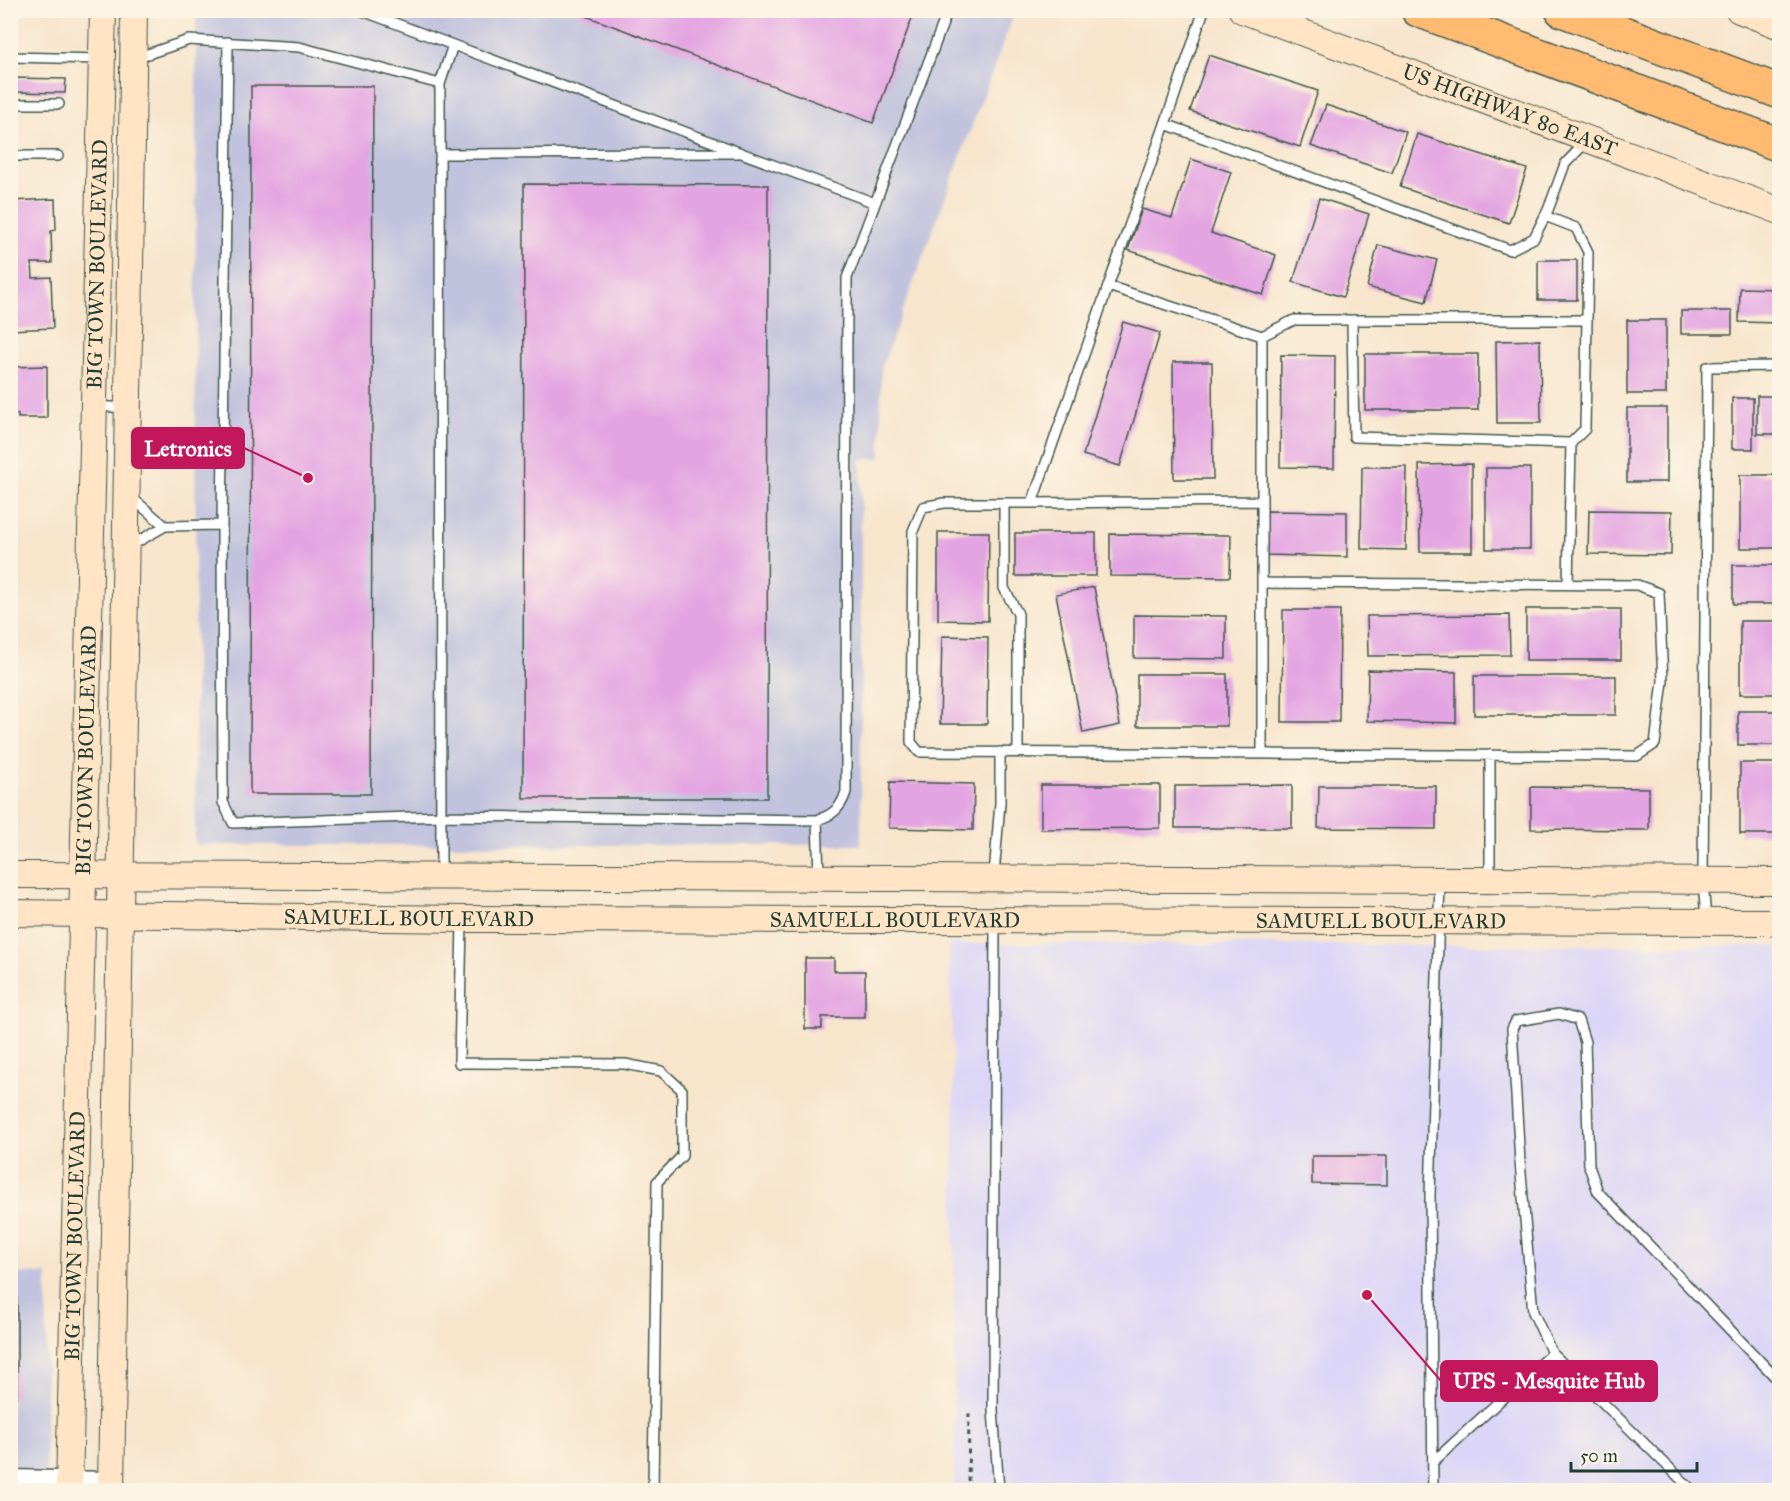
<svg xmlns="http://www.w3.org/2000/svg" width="1790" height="1501" viewBox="0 0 1790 1501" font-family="'IM FELL Great Primer',serif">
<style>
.built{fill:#dbd6f7}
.industrial{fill:#c1c2dd}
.building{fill:#e3a4e2}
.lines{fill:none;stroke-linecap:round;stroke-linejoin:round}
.lane-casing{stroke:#3f564b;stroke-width:12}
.street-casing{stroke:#3f564b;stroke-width:21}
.secondary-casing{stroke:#3f564b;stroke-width:28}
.highway-casing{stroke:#3f564b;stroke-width:36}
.path{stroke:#3f564b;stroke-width:3;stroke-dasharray:4.5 4.5;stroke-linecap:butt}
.lane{stroke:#fff;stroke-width:9}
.street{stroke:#fff;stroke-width:18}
.secondary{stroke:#ffe4c6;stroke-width:26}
.highway{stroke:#ffbb71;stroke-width:33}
.labels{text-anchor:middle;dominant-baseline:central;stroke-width:5;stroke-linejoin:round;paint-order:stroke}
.street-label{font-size:21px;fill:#1f3d34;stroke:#fcf5e5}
.leader{fill:none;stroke:#c2185b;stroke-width:2}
.callout-dot{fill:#c2185b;stroke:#fcf5e5;stroke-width:2}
.callout{fill:#c2185b;stroke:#c2185b;stroke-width:2}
.callout-label{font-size:22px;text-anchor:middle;font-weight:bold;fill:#fff}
</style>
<rect width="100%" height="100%" fill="#fcf5e5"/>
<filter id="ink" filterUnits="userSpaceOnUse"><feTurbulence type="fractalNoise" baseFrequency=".0167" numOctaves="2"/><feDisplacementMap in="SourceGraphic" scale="12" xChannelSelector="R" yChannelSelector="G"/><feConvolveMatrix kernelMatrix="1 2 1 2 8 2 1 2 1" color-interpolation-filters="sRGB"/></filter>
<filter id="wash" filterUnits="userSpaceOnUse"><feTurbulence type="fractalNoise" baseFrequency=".008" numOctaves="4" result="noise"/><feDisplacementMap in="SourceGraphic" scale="24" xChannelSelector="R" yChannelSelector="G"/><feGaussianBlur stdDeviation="1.35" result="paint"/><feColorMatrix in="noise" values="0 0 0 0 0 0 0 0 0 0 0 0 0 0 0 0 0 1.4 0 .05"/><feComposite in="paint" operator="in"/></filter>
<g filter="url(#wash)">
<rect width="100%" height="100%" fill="#f7e5cc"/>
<!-- built -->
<path class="built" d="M949 944 1779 946V1490H954V1097Z"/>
<!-- industrial -->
<path class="industrial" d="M190 10 1015 11 881 369V458L861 459V845H195L196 15Z
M11 1273 47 1274 45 1490H11Z"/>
<g id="blocks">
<!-- building -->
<path class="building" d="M570 10H915L873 123Z
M1209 55 1318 91 1300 147 1190 111Z
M10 78 66 79 65 93 10 92Z
M251 86H373L371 794H250Z
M1326 105 1406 132 1392 173 1311 146Z
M1417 134 1527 169 1509 223 1400 187Z
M1191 159 1231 172 1211 233 1276 255 1263 295 1128 250 1142 209 1172 218Z
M524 184 768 185 767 798H523Z
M1319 198 1369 214 1343 297 1293 282Z
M55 199 56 230 51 231 52 263H32L33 278 51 277 53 328 10 330V269L17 268 16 248H10V201Z
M1378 245 1437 260 1426 302 1367 287Z
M1538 260H1577V300H1538Z
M1740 288 1780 289V323L1739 322Z
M1681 311H1732V334H1681Z
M1627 320H1666V394H1627Z
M1123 322 1160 333 1120 466 1083 455Z
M1540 340 1541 423H1497L1496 341Z
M1365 354H1478V410H1365Z
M1281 355 1335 356 1334 468 1280 467Z
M1173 362H1212L1213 479H1174Z
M47 366V418H18V414H10V367Z
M1757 396H1780V434H1757Z
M1732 398H1753V449H1732Z
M1627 408H1667V482H1627Z
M1472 464V552H1420L1419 465Z
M1362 467H1407L1406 550 1361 549Z
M1486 468H1530V549H1486Z
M1740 475H1778V548H1740Z
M1589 510 1672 511 1671 555 1588 554Z
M1265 511 1347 512V557L1265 555Z
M938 532H989L988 621 938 620Z
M1015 533H1096V576H1015Z
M1110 534 1231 535 1230 577 1110 576Z
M1733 565H1780V604H1733Z
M1094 587 1120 725 1083 733 1056 594Z
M1526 609H1621V660H1526Z
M1283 610H1340L1339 722H1282Z
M1134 615 1226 616V659L1134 658Z
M1509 615 1510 655 1368 656 1367 616Z
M1740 621H1777V694H1740Z
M942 636 988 637 987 724H940Z
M1368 670 1456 672V723L1367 721Z
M1137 674H1227V726H1137Z
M1474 676H1616V715H1474Z
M1738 711H1780V745H1738Z
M1740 763H1777V834H1740Z
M890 782 974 784 973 830 889 828Z
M1041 785H1160V828L1041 829Z
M1292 785V828H1175V786Z
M1319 786H1436V829L1318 828Z
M1531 787 1649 788V830L1531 829Z
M805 958H834V971H865V1017H822V1029H805Z
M1312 1156H1387V1185L1312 1184Z
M10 1283H17V1397H10Z"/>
</g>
</g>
<g filter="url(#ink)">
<use href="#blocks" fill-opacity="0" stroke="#3f564b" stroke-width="1.5"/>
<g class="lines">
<defs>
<path id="lane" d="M360 10 453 45
M10 57 100 59
M136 58 189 40 299 47 440 84 441 874
M440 84 453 45 875 203
M10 104H59
M1165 124 1204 10
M440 154 738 153
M10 156H58
M1545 216 1576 228 1588 252 1587 320
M1108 286 1262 336V583L1637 585 1659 593 1663 681 1655 744 1637 756 919 752 911 742 913 531 923 507 944 503H1032L1165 124 1510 250 1534 238 1548 210 1565 164 1587 141
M1262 336 1294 320H1587L1585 429 1571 443 1354 437 1352 320
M96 406 127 408
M1004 503V588L1018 614V752
M1032 503 1262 501
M222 525 223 802 233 823 441 816 817 820C833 815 841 808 846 792L847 278 948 10
M165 526 222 525 228 42
M130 546 165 526 131 497
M1262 583V754
M1568 585 1571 443
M1490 755V878
M817 820 819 875
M994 875 1000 803V752
M1706 920 1703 880 1707 367 1780 366
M462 922 459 1063 625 1064 661 1071 682 1090V1156L657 1182 653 1490
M995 922 993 1410 999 1490
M1552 1353 1533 1312 1520 1162 1512 1029 1516 1021 1559 1014 1578 1020 1585 1042 1589 1166 1598 1192 1780 1382
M1433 1462 1552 1353 1692 1490
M1433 1490 1430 1196 1440 881"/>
<path id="street" d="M10 1479 111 1481"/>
<g id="secondary">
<path id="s1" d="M1242 10 1780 211"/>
<path d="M1739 10 1780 26"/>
<path d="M10 875 1780 881"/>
<path id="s2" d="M10 913 462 919 1780 922"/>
<path id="s3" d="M69 1490 103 10"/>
<path d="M111 1490 134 10"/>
</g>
<path id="highway" d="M1418 10 1780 145
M1562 10 1780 92"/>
</defs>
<!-- lane casing -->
<use href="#lane" class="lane-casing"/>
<!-- street casing -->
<use href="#street" class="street-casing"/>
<!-- secondary casing -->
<use href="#secondary" class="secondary-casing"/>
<!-- highway casing -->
<use href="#highway" class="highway-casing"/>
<!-- path -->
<path class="path" d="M968 1490 969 1412"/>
<!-- lane -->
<use href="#lane" class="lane"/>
<!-- street -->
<use href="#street" class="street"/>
<!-- secondary -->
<use href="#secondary" class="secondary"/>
<!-- highway -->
<use href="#highway" class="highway"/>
</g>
</g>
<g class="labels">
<!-- street labels -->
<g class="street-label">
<text stroke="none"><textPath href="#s1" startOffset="286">US HIGHWAY 80 EAST</textPath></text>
<text stroke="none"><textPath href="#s3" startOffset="1226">BIG TOWN BOULEVARD</textPath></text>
<text stroke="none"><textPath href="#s3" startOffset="740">BIG TOWN BOULEVARD</textPath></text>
<text stroke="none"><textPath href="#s2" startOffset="399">SAMUELL BOULEVARD</textPath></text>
<text stroke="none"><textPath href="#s2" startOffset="885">SAMUELL BOULEVARD</textPath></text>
<text stroke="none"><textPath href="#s2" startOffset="1371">SAMUELL BOULEVARD</textPath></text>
<text stroke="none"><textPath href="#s3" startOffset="254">BIG TOWN BOULEVARD</textPath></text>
</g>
</g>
<!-- callouts -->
<path class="leader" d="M308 478L244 448M1367 1295L1441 1381"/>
<g class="callout-dot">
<circle cx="308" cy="478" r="6"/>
<circle cx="1367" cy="1295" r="6"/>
</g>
<g class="callout">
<rect x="132" y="428" width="112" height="40" rx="6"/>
<rect x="1441" y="1361" width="216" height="40" rx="6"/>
</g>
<g class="callout-label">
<text x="188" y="456">Letronics</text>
<text x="1549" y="1388">UPS - Mesquite Hub</text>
</g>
<!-- margin -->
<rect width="1790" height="1501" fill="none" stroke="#fcf5e5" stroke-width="36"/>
<!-- scale -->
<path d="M1571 1462v9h126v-9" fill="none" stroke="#1f3d34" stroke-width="3"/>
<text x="1580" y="1462" font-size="18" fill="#1f3d34" stroke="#fcf5e5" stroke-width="4.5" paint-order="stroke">50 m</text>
</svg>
